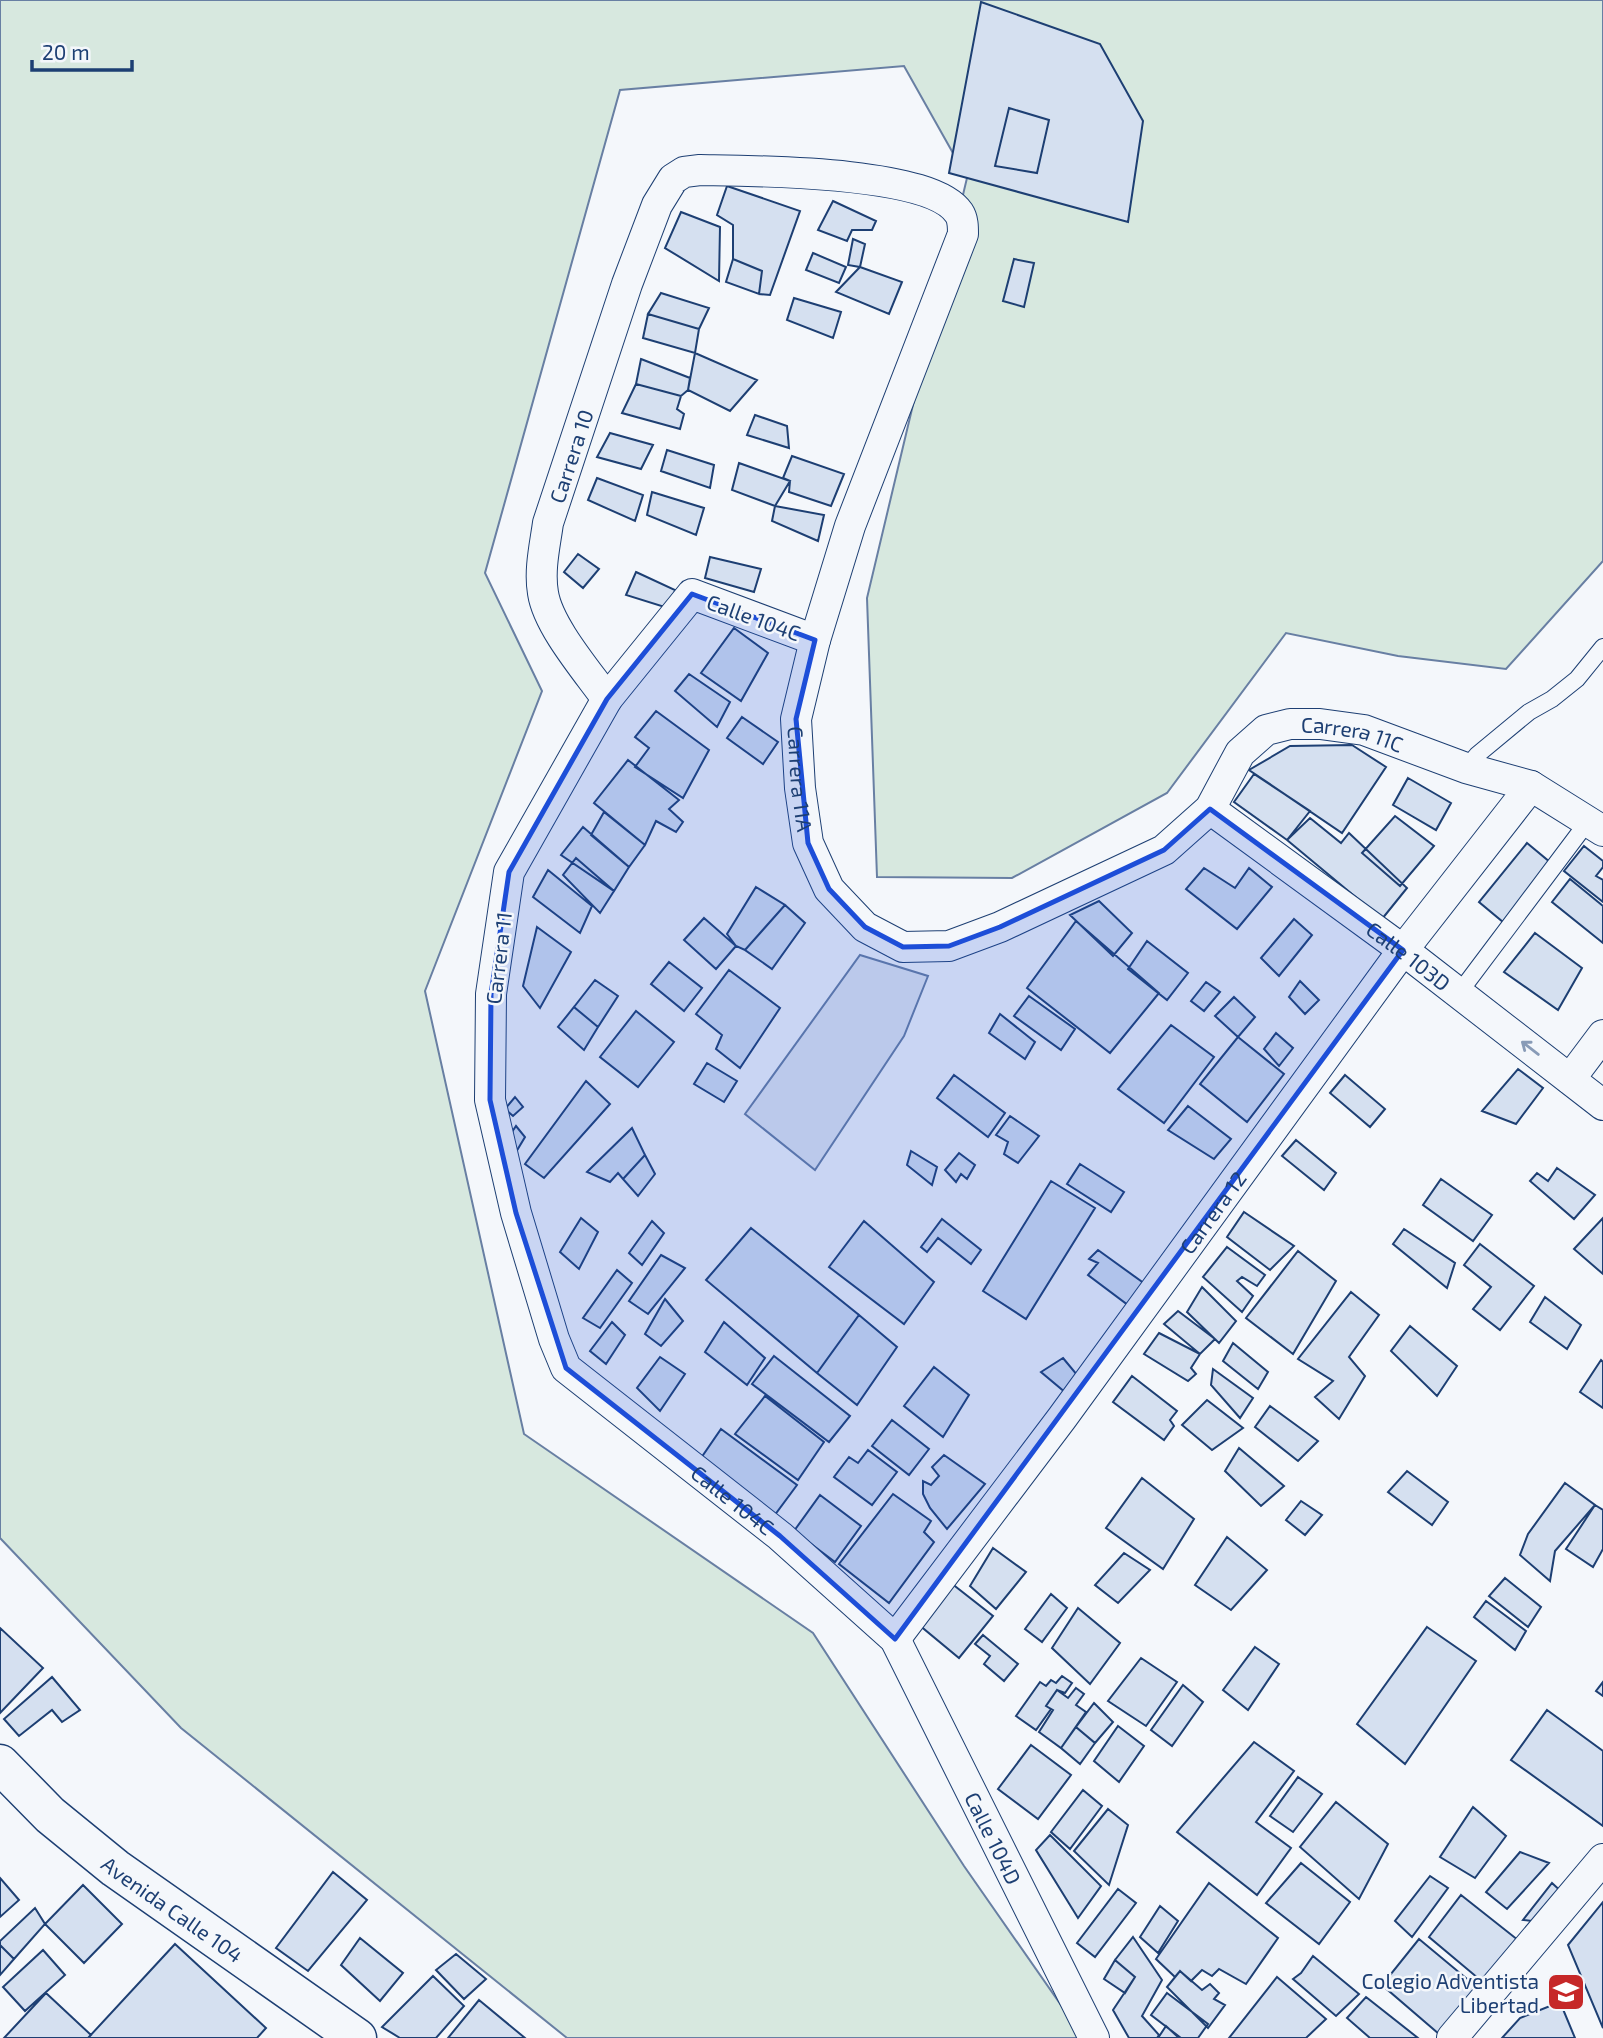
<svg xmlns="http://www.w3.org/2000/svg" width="1603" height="2038" viewBox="0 0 1603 2038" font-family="'Exo 2',sans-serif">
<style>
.green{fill:#d7e8df;stroke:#687fa3;stroke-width:2}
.parking{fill:#e3e8f0;stroke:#687fa3;stroke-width:2}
.building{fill:#d5e0f0;stroke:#1d3f73;stroke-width:2}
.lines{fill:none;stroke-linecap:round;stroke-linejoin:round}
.lane-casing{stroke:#1d3f73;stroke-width:18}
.street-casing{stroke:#1d3f73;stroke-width:32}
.secondary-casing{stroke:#1d3f73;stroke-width:41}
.lane{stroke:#f4f7fb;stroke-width:16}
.street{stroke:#f4f7fb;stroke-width:30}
.secondary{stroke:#f4f7fb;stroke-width:38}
.oneway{stroke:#889bb7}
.marked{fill:#1d4ed8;fill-opacity:0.2;stroke:#1d4ed8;stroke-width:5;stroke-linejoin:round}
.labels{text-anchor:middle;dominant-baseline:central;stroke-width:5;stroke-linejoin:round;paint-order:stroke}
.street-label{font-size:21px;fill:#1d3f73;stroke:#f4f7fb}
.poi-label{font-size:21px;fill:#1d3f73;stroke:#f4f7fb;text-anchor:end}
</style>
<rect width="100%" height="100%" fill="#f4f7fb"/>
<!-- green -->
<path class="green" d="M0 0H1603V561L1506 669 1398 656 1286 633 1167 793 1012 878 877 877 867 598 967 178 904 66 620 90 485 573 542 691 425 991 524 1434 813 1633 964 1866 1084 2038H567L181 1728 0 1538Z"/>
<!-- parking -->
<path class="parking" d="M860 955 928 976 904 1036 815 1170 745 1114Z"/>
<!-- building -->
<path class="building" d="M981 2 1100 44 1143 121 1128 222 949 173Z
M1009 108 1049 120 1037 173 995 166Z
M727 186 800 211 770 295 759 294 762 271 733 259V225L717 215Z
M833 201 876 221 872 230H852L847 241 818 230Z
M681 212 720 227 719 281 665 248Z
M853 239 865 244 860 267 848 265Z
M813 253 846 267 839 283 806 270Z
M733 259 762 271 759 294 726 282Z
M1014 259 1034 263 1024 307 1003 301Z
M860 267 902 282 889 314 836 292Z
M661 293 709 308 699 329 648 314Z
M794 298 841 312 833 338 787 320Z
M648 314 699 329 695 353 643 338Z
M695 353 757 380 730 411 688 390Z
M641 359 690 378 688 390 681 396 636 384Z
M636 384 681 396 677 409 684 414 680 429 622 413Z
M755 415 787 426 789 448 747 435Z
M610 433 653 445 641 469 597 457Z
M667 450 714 465 710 488 661 471Z
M792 456 844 474 831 506 789 492 790 481 783 478Z
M739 463 790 481 775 506 732 490Z
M597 478 643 495 635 521 588 500Z
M652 492 704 508 696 535 647 515Z
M775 506 824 515 818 541 772 521Z
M578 554 599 569 583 588 564 572Z
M710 557 761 569 754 592 705 578Z
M636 572 675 590 671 609 626 595Z
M734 628 768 653 741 701 701 673Z
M689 674 730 702 717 727 675 691Z
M656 711 709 750 683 798 635 767 649 748 635 737Z
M742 717 778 742 763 764 727 738Z
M1352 745 1386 767 1342 833 1249 770 1290 746Z
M628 760 679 800 669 809 683 822 676 832 656 821 645 845 594 803Z
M1254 774 1310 811 1287 840 1234 802Z
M1408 778 1451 803 1436 830 1393 805Z
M604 812 645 845 629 867 591 835Z
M1395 816 1434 846 1400 886 1362 853Z
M1310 818 1341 843 1349 833 1407 888 1382 919 1287 840Z
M583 827 629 867 614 891 561 855Z
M1527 843 1551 863 1503 922 1479 902Z
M1584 846 1603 861V867L1596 876 1603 880V902L1564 871Z
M576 858 614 891 600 913 563 875Z
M1204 868 1235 888 1249 868 1272 887 1237 929 1186 889Z
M548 870 592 906 580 933 533 897Z
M1570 879 1603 906V943L1552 902Z
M756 887 785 905 745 950 736 946 727 934Z
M1099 901 1132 933 1113 956 1070 915Z
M785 905 805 923 772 969 745 950Z
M704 918 736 946 716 969 684 940Z
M1294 919 1312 935 1279 976 1261 958Z
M1076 921 1159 993 1110 1053 1027 988Z
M537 927 571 952 540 1008 523 986Z
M1535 933 1582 968 1558 1010 1504 972Z
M1147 941 1188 973 1167 1000 1128 969Z
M669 962 702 988 684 1011 651 984Z
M729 970 780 1008 740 1068 716 1049 722 1035 696 1014Z
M595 980 618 996 598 1027 574 1007Z
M1300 981 1319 1000 1305 1014 1289 997Z
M1206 982 1220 992 1204 1011 1191 1001Z
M1029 996 1075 1029 1061 1050 1014 1016Z
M1234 997 1255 1017 1238 1037 1215 1016Z
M574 1007 598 1027 584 1050 558 1027Z
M636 1011 674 1042 638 1087 600 1057Z
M1000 1014 1035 1042 1025 1059 989 1033Z
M1171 1025 1214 1057 1164 1123 1118 1089Z
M1276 1033 1293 1048 1279 1066 1264 1049Z
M1238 1037 1284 1074 1247 1122 1200 1084Z
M707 1063 737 1081 724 1102 694 1084Z
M1518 1069 1543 1088 1516 1124 1482 1111Z
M954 1075 1005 1113 988 1137 937 1098Z
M1345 1075 1385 1109 1370 1127 1330 1093Z
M586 1081 610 1104 544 1178 525 1164Z
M515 1097 523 1107 513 1116 505 1109Z
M1188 1106 1231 1139 1214 1159 1168 1130Z
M1010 1116 1039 1136 1018 1163 1004 1154 1008 1142 996 1135Z
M516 1126 525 1137 516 1152 506 1141Z
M632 1128 645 1155 623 1179 618 1173 610 1182 587 1172Z
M1296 1140 1336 1173 1324 1190 1282 1156Z
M911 1151 937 1167 932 1185 907 1165Z
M959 1153 975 1165 967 1179 961 1174 956 1182 945 1170Z
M645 1155 655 1174 638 1196 623 1179Z
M1080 1164 1124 1192 1111 1212 1067 1184Z
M1557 1168 1595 1195 1574 1219 1530 1181 1537 1173 1548 1181Z
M1441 1179 1492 1215 1473 1241 1423 1205Z
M1051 1181 1095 1208 1026 1319 983 1291Z
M1244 1212 1294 1246 1270 1270 1227 1237Z
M581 1218 598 1232 579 1269 560 1252Z
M1603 1218V1274L1574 1249Z
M942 1219 981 1250 971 1264 938 1238 927 1252 921 1247Z
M652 1221 664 1233 642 1265 629 1253Z
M864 1221 934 1282 904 1324 829 1267Z
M751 1228 859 1315 817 1373 706 1280Z
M1404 1229 1455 1263 1447 1288 1393 1244Z
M1480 1244 1534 1286 1500 1330 1473 1309 1491 1287 1464 1265Z
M1227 1247 1265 1275 1257 1286 1242 1277 1237 1281 1253 1296 1242 1312 1203 1277Z
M1098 1250 1145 1284 1128 1305 1088 1275 1098 1263 1089 1259Z
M1298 1251 1336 1281 1293 1354 1246 1318Z
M661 1255 685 1268 648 1314 629 1301Z
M617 1270 632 1283 600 1328 583 1318Z
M1202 1287 1236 1321 1219 1343 1187 1312Z
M1351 1292 1379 1315 1349 1357 1365 1376 1339 1419 1315 1397 1333 1381 1298 1359Z
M1545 1297 1581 1325 1567 1349 1530 1322Z
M665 1299 683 1321 661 1346 645 1334Z
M1178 1311 1215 1339 1200 1354 1164 1324Z
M859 1315 897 1347 857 1405 817 1373Z
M612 1322 625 1335 606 1364 590 1351Z
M724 1322 765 1358 747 1385 705 1352Z
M1410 1326 1457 1366 1437 1396 1391 1351Z
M1159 1333 1200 1354 1191 1368 1196 1374 1188 1381 1144 1354Z
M1233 1343 1268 1372 1258 1389 1223 1361Z
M774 1356 850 1416 829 1442 752 1384Z
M660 1357 685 1374 660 1411 637 1388Z
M1063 1358 1078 1376 1066 1393 1041 1372Z
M1601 1360 1603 1362V1408L1580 1392Z
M934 1367 969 1395 943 1437 904 1406Z
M1213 1369 1253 1398 1240 1418 1211 1385Z
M1132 1376 1177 1411 1170 1420 1174 1426 1164 1440 1113 1402Z
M765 1396 824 1442 798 1480 735 1434Z
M1207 1400 1243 1428 1212 1450 1182 1425Z
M1270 1406 1318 1441 1298 1461 1255 1427Z
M892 1420 929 1449 909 1475 872 1446Z
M721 1429 797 1485 774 1516 699 1461Z
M1239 1448 1284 1486 1261 1506 1225 1471Z
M868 1450 897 1472 872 1505 834 1477 849 1457 858 1463Z
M944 1455 985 1484 947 1529 930 1508 923 1494V1481L931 1485 939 1476 932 1467Z
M1407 1471 1448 1502 1432 1525 1388 1492Z
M1142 1478 1194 1519 1163 1569 1106 1528Z
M1565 1483 1595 1505 1555 1551 1550 1581 1520 1555 1528 1534Z
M893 1494 931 1521 924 1532 934 1542 889 1603 839 1564Z
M820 1495 861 1526 835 1562 794 1531Z
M1301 1501 1322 1515 1305 1535 1286 1520Z
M1595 1505 1603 1510V1549L1593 1567 1566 1549Z
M1227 1537 1267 1570 1231 1610 1195 1585Z
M993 1548 1026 1572 996 1609 970 1586Z
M1124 1553 1150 1570 1118 1603 1095 1585Z
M1505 1578 1541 1607 1528 1627 1489 1596Z
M951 1583 993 1616 959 1658 918 1624Z
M1051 1594 1067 1608 1042 1642 1025 1629Z
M1486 1601 1526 1631 1515 1650 1474 1617Z
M1078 1608 1120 1643 1090 1684 1052 1648Z
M1427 1627 1476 1661 1405 1764 1357 1724Z
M0 1628 43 1668 0 1713Z
M983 1635 1018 1664 1004 1681 984 1664 990 1656 975 1644Z
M1255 1647 1279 1664 1248 1710 1223 1690Z
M1141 1658 1177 1682 1146 1726 1108 1701Z
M1062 1676 1072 1683 1065 1693 1057 1690 1046 1706 1051 1709 1036 1730 1016 1716 1040 1682 1046 1686 1051 1680 1056 1683Z
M52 1677 80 1710 62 1722 52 1710 19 1736 4 1719Z
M1603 1682V1696L1596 1691Z
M1183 1685 1203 1702 1172 1746 1151 1730Z
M1076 1688 1084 1694 1076 1705 1086 1712 1061 1748 1039 1732 1053 1710 1046 1706 1057 1690 1068 1698Z
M1094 1703 1113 1722 1095 1743 1076 1727Z
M1547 1710 1603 1751V1826L1511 1760Z
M1118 1726 1144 1746 1119 1782 1094 1761Z
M1076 1727 1095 1743 1080 1764 1061 1748Z
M1254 1742 1294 1771 1256 1822 1291 1848 1257 1895 1177 1832Z
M1031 1745 1071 1775 1038 1819 998 1789Z
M1298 1777 1322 1794 1293 1832 1270 1816Z
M1083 1790 1102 1806 1070 1849 1051 1832Z
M1336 1802 1388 1844 1359 1899 1300 1847Z
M1473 1807 1506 1836 1475 1878 1440 1857Z
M1108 1809 1128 1825 1109 1885 1074 1851Z
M1050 1835 1101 1886 1078 1918 1036 1850Z
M1520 1852 1549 1863 1507 1909 1486 1892Z
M1301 1863 1350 1902 1319 1944 1266 1903Z
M333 1872 367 1900 308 1971 276 1948Z
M1430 1876 1448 1888 1412 1937 1395 1921Z
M0 1878 19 1900 0 1917Z
M1209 1883 1278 1938 1246 1984 1219 1969 1212 1976 1202 1970 1191 1981 1180 1971 1175 1977 1156 1959Z
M1552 1883 1565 1895 1540 1922 1523 1920Z
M83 1885 122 1924 84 1963 45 1924Z
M1118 1889 1136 1903 1095 1957 1077 1943Z
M1461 1895 1523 1944 1485 1984 1429 1937Z
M1603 1902V2028L1568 1945Z
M1160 1906 1178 1921 1158 1953 1140 1937Z
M35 1908 45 1924 14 1959 0 1945V1941Z
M1133 1937 1162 1980 1142 2016 1159 2035 1157 2038H1129L1113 2010 1135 1977 1115 1960Z
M360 1938 403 1973 380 2001 341 1965Z
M1419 1939 1478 1988 1439 2034 1382 1985Z
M175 1944 266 2028 257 2038H88Z
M0 1945 14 1959 0 1975Z
M43 1950 65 1975 25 2011 3 1987Z
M456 1954 486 1979 464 1999 436 1970Z
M1313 1956 1359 1994 1336 2016 1293 1979 1301 1973Z
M1115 1960 1135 1977 1125 1993 1104 1979Z
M1180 1971 1202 1990 1210 1984 1219 1993 1214 1999 1225 2005 1208 2028 1167 1987Z
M433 1976 464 2006 436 2038H400L382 2027Z
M1277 1977 1326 2019 1306 2038H1229Z
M46 1993 91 2035 88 2038H4Z
M1167 1993 1208 2024 1198 2038H1181L1151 2015Z
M1366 1997 1418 2038H1370L1347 2018Z
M479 2000 525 2038H448Z
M1560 2002 1575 2038H1502L1520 2018Z
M1166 2026 1179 2038H1158Z"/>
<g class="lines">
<defs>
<path id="lane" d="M1466 768 1477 755 1529 712 1552 699 1577 679 1603 647
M1459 993 1589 820"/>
<g id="street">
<path id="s1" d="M815 640 692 594 607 699 509 872 491 994 490 1100 516 1213 554 1339 566 1368 780 1536 895 1639 1094 2038"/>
<path id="s2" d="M607 699C587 671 548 626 543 593 539 570 545 545 548 523L627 284 657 205 673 179 684 172 700 170C751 171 930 170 959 213 963 219 963 227 963 234L850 526 815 640 796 719 800 788 808 843 829 889 865 927 903 947 949 946 1000 927 1164 850 1210 809 1240 753 1266 730 1290 724H1320L1364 730 1466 768 1531 786 1603 831"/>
<path id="s3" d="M1210 809 1403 950 1603 1105"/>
<path d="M1570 1079 1603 1035"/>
<path id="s4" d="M895 1639 1062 1418 1403 950 1531 786"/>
<path d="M1452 2038 1603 1859"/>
</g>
<g id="secondary">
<path id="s5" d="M0 1764 50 1815 115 1868 357 2038"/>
</g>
</defs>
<!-- lane casing -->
<use href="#lane" class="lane-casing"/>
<!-- street casing -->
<use href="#street" class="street-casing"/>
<!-- secondary casing -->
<use href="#secondary" class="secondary-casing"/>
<!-- lane -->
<use href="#lane" class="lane"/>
<!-- street -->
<use href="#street" class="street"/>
<!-- secondary -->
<use href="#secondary" class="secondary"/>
</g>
<!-- one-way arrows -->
<defs><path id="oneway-shaft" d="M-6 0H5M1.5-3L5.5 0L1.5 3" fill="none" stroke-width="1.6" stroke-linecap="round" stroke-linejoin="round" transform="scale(1.75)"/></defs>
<use class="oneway" href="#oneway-shaft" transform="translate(1530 1048) rotate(-142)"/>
<!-- marked area -->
<path class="marked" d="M692 594 815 640 796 719 808 843 829 889 865 927 903 947 949 946 1000 927 1164 850 1210 809 1403 950 895 1639 780 1536 566 1368 516 1213 490 1100 491 994 509 872 607 699Z"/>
<!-- icons -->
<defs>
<symbol id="school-square" viewBox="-11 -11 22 22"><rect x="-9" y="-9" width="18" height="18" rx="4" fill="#c62828" stroke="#f4f7fb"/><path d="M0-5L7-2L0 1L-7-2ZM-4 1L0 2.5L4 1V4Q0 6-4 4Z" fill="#fff"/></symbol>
</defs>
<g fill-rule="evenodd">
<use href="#school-square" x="1544" y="1970" width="44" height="44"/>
</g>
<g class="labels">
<!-- street labels -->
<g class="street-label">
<text stroke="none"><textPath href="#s2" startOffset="266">Carrera 10</textPath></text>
<text transform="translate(754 617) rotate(20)">Calle 104C</text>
<text stroke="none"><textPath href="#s2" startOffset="2194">Carrera 11C</textPath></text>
<text stroke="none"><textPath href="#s2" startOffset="1454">Carrera 11A</textPath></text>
<text stroke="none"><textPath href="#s3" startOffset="247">Calle 103D</textPath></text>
<text transform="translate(498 958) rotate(-83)">Carrera 11</text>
<text stroke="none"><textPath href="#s4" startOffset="532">Carrera 12</textPath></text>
<text stroke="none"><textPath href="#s1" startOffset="1186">Calle 104C</textPath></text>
<text stroke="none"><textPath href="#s1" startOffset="1622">Calle 104D</textPath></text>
<text stroke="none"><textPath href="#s5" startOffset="226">Avenida Calle 104</textPath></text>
</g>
<!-- poi labels -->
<g class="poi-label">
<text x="1539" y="1980">Colegio Adventista<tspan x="1539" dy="24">Libertad</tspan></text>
</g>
</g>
<!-- scale -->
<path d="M32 60v10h100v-10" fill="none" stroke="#1d3f73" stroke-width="3.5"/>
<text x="42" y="60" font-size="21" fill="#1d3f73" stroke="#f4f7fb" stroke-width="5" paint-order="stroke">20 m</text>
</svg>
